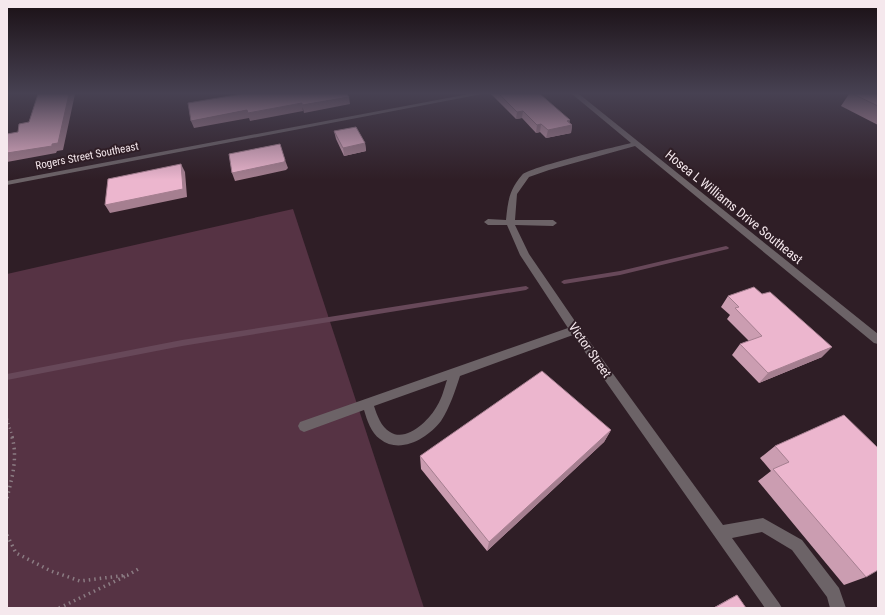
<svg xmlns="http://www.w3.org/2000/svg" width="885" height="615" viewBox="0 0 885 615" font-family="'Roboto Condensed',sans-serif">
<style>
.green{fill:#563344}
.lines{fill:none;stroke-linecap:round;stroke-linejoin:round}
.stream{fill:#674859;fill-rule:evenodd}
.path-far1{stroke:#8b7c83;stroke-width:2.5;stroke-dasharray:1 3.5;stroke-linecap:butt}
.path{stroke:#8b7c83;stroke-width:3.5;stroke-dasharray:1.5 4;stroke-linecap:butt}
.minor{fill:#6c6367;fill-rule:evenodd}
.wall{fill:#cb9db1}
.shaded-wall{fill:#a57f90}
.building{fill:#ecb6ce;stroke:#a57f90}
.labels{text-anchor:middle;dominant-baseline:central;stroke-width:4;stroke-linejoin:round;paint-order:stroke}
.far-street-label{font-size:11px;fill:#f5e8ed;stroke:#2f1e26}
.street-label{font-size:13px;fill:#f5e8ed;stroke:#2f1e26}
</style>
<rect width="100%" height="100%" fill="#2f1e26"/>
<!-- green -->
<path class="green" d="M293 209 424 608H7V274Z"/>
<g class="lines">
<!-- stream -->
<path class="stream" d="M726 246 728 247 729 248 728 249 620 275 564 284 561 282 564 280 620 271Z
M526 286 529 288 526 290 182 346 7 380V374L182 340Z"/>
<!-- path-far1 -->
<path class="path-far1" d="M7 419 13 438"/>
<!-- path -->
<path class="path" d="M7 498C12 478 18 458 12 437
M7 535 16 553 51 571 80 581 128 575 140 568
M59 608 126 576"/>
<!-- minor -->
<path class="minor" d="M469 94H482L7 185V181Z
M572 94H579L878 334V344L874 343 635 146 549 170 529 177 517 194 515 220H553L557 223 553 226 515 225 529 254 579 327 723 525 763 518 802 540 839 588 846 608H830L827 597 792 550 762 532 732 538 779 603 782 608H765L573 335 460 376C455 391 450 407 441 421 428 438 400 455 380 439 371 433 367 420 364 410L304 432 300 430 298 426 300 422 568 328 520 255 507 225H488L484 222 488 219 506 220C508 201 509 190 522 175 529 167 615 147 631 143ZM447 380C444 389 442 398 437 406 430 419 407 443 390 432 381 427 377 415 374 406Z"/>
</g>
<!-- wall -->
<path class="wall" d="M491 94H540L572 125 571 133 546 138 540 132 536 133 522 118 516 119Z
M849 94H878V125L841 106Z
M334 131 365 143 366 151 344 156 336 139Z
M728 296 822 357 759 383 732 355 740 344 749 341 727 319 730 315 721 307Z
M844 415 866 577 844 585 758 481 771 471 760 458 775 446Z
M611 430 604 442 487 551 421 469 420 456Z
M737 595 746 608H713L729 599Z"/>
<!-- shaded-wall -->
<path class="shaded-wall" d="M69 94H75L63 150 57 151 56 153 7 162V153L52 144Z
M349 97 350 104 304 113 302 105Z
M302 103 303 111 250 121 249 118 194 128 191 121 247 110Z
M523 111 522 118 516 119 517 112Z
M570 120 569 126 572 125 571 133 546 138 548 130 567 121Z
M541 124 540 132 536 133 537 125Z
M365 143 366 151 344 156 343 148Z
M285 160 288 168 286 170 235 181 232 173Z
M181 164 185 172 187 197 110 213 105 205Z
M832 347 822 357 759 383 768 373Z
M611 430 604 442 487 551 489 542Z"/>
<!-- building -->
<path class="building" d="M38 94H69L58 143 52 144V146L7 153V134L18 132 19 124 29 122Z
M242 94H347L349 97 302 105V103L248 113 247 110 191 121 188 103Z
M499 94H540L570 120 567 121 572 125 548 130 541 124 537 125 523 111 517 112Z
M853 94H878V106Z
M356 127 365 143 343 148 334 131Z
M280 144 285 160 284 162 232 173 229 154Z
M181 164 183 189 105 205 108 179Z
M754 287 762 294 770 292 832 347 768 373 740 344 762 336 735 308 739 307 728 296Z
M542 371 611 430 489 542 420 456Z
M844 415 878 448V570L866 577 773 469 789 462 775 446Z
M737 595 746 608H714Z"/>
<!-- sky -->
<linearGradient id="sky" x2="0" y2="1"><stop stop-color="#1a1015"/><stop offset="0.52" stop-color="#474152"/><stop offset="1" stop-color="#474152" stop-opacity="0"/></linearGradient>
<rect width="885" height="180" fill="url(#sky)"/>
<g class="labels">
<!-- far-street labels -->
<g class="far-street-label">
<text transform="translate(87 156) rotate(-11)">Rogers Street Southeast</text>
</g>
<!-- street labels -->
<g class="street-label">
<text transform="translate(734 207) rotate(39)">Hosea L Williams Drive Southeast</text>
<text transform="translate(590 350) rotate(55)">Victor Street</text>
</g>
</g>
<!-- border -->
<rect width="885" height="615" fill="none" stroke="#f5e8ed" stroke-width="16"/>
</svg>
